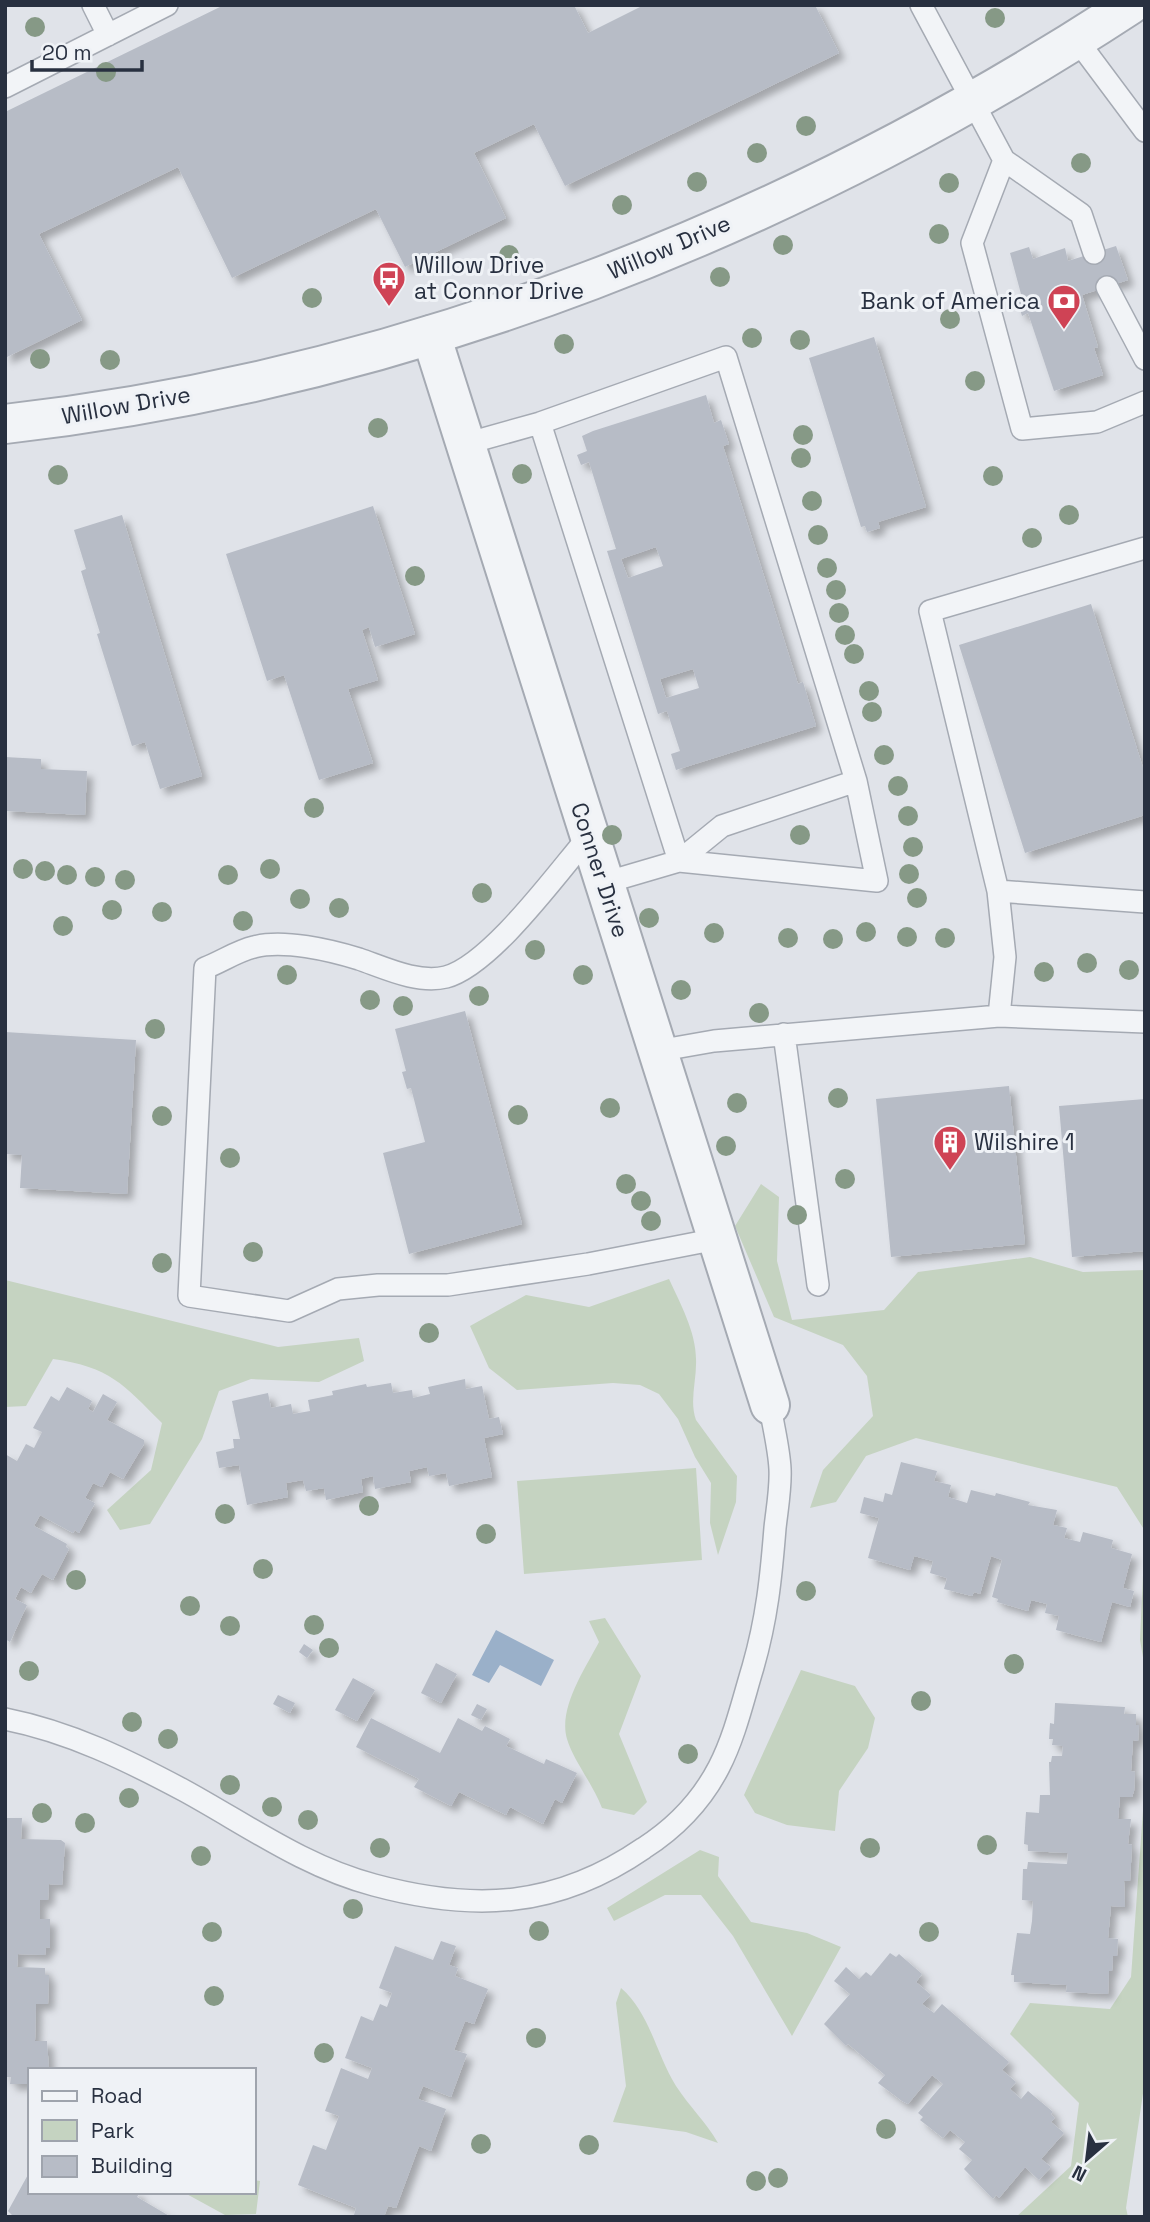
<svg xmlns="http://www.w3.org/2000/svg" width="1150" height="2222" viewBox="0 0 1150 2222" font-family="'Space Grotesk',sans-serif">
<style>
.green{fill:#c5d3c1}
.water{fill:#9ab0c9}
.building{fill:#b7bcc6;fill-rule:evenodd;filter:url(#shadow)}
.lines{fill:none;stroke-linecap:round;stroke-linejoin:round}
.service-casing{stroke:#a5aab3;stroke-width:24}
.minor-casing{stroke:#a5aab3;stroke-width:42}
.tertiary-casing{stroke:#a5aab3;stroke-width:42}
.service{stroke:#f2f4f7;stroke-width:21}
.minor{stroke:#f2f4f7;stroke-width:38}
.tertiary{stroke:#f2f4f7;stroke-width:38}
.tree{fill:#869986}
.labels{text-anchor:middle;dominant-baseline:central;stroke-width:6;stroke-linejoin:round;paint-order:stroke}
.street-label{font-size:23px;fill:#283040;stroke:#eff2f6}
.poi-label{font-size:23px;fill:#283040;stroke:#eff2f6;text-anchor:start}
</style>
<defs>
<filter id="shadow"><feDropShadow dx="6" dy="6" stdDeviation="3.5" flood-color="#0004"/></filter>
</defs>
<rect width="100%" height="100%" fill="#e0e3e9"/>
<!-- green -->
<path class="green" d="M761 1184 779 1197 777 1261 792 1320 884 1310 918 1272 1030 1257 1083 1272 1145 1270V1669L1140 1640 1145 1531 1117 1487 916 1438 866 1456 836 1502 810 1508 823 1470 873 1416 867 1376 843 1345 774 1317 735 1226Z
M669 1279C680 1303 696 1332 696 1359 697 1379 689 1401 696 1420L737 1476 736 1502 718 1555 710 1523 711 1483 695 1457 678 1419 659 1394 640 1385 613 1383 517 1390 489 1368 470 1326 526 1295 589 1307Z
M5 1280 278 1347 359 1338 364 1361 319 1382 251 1379 219 1391 202 1439 150 1524 120 1530 107 1510 151 1470 162 1423C123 1384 110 1367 53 1359L26 1406 5 1407Z
M696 1468 702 1560 524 1574 517 1481Z
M605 1618 641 1676 619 1734 647 1802 634 1815 602 1808C593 1784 573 1760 567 1739 558 1708 585 1669 599 1642L589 1621Z
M801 1670 855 1686 875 1718 868 1748 839 1791 835 1831 787 1825 755 1813 744 1795Z
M1145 1783V2080L1126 2208 1128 2217H1016L1071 2166 1079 2103 1010 2034 1030 2003 1110 2009 1131 1977Z
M700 1850 719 1857 718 1876 751 1922 807 1933 841 1947 792 2036 733 1936 701 1895H665L614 1921 607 1908Z
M621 1988C650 2013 656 2054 676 2086 689 2106 706 2122 718 2143L686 2132 613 2122 626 2086 616 2003Z
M254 2180 260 2181 256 2214 225 2215 183 2192H254Z"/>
<!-- water -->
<path class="water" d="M496 1630 554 1660 541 1686 500 1665 489 1683 472 1675Z"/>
<!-- building -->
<path class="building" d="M224 5H574L588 33 644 5H815L839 53 565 186 534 124 474 153 506 218 405 267 376 209 232 278 178 167 39 234 82 320 5 358V112Z
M1116 246 1128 280 1082 295 1098 347 1094 348 1103 375 1054 391 1028 313 1022 316 1016 296 1021 294 1010 253 1029 247 1033 259 1065 248 1068 261Z
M874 337 926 507 878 522 880 528 867 532 865 526 861 527 809 358Z
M706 395 714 423 721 420 729 444 723 446 798 684 803 682 816 726 676 770 671 754 680 751 667 711 658 714 607 551 616 549 589 462 581 465 577 455 587 451 582 436 593 431ZM656 547 663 566 628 578 621 559ZM693 669 699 688 666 698 660 679Z
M373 506 415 634 375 647 369 627 362 630 378 680 348 689 373 763 319 780 284 675 267 681 226 554Z
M122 515 202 776 160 789 145 742 132 746 97 634 100 633 81 571 86 569 74 530Z
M1091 604 1145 774V815L1025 853 959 645Z
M5 757 41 759V769L87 771 85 815 5 811Z
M465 1011 522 1224 409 1254 383 1153 425 1142 411 1088 407 1089 402 1072 406 1071 395 1029Z
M5 1032 136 1040 127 1194 20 1188 22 1155 5 1154Z
M1009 1086 1025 1244 891 1257 876 1099Z
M1145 1099V1251L1072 1257 1059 1106Z
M465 1379 466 1389 482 1386 489 1419 499 1417 503 1434 484 1438 492 1477 449 1486 446 1473 429 1476 427 1467 409 1471 411 1482 375 1489 373 1476 361 1479 363 1492 326 1500 324 1488 306 1491 303 1480 286 1483 288 1497 247 1505 239 1465 219 1468 216 1452 234 1448 233 1439H240L232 1401 268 1393 271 1408 291 1404 293 1414 310 1411 308 1400 333 1395 332 1391 366 1384 367 1387 391 1383 393 1393 412 1390 413 1398 430 1394 428 1387Z
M67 1387 92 1401 88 1409 93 1412 103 1394 117 1402 107 1420 144 1440V1444L123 1479 110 1472 102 1487 93 1483 85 1498 95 1503 79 1533 75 1530 73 1533 40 1515 34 1526 67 1544 66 1547 69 1549 53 1580 42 1574 31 1593 21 1587 15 1599 27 1605 10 1642 5 1639V1454L17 1461 26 1444 34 1448 42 1432 33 1428 51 1396 59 1401Z
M901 1462 937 1471 934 1481 951 1485 948 1497 967 1503 971 1490 995 1496 996 1493 1030 1502 1028 1505 1057 1510 1053 1525 1067 1528 1064 1538 1080 1542 1083 1532 1113 1540 1111 1548 1132 1554 1123 1588 1134 1591 1130 1607 1112 1602 1101 1642 1056 1630 1059 1616 1045 1613 1047 1604 1031 1600 1028 1611 997 1602 998 1599 992 1597 1002 1560 991 1556 980 1594 974 1592 972 1596 944 1589 947 1578 930 1573 933 1561 914 1556 910 1570 868 1558 879 1518 860 1513 864 1497 883 1502 885 1493 892 1495Z
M304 1644 313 1650 307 1658 299 1652Z
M436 1663 457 1674 441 1703 421 1693Z
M353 1678 375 1690 357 1721 335 1710Z
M278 1695 295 1703 290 1713 273 1704Z
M1055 1703 1125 1707 1124 1714H1136V1725H1139L1138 1741 1133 1740 1131 1771 1135 1772 1134 1791 1132 1797H1120L1118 1819H1131L1128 1844 1132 1845 1130 1881H1124L1125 1907 1111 1906 1108 1938 1118 1939 1117 1956H1113L1112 1971H1109L1108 1994 1066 1992 1067 1985 1014 1982V1975H1011L1017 1933 1030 1934 1032 1921 1033 1901 1022 1900 1023 1869H1027L1028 1862 1067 1864 1068 1853 1028 1851V1845L1024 1844 1026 1812 1039 1813 1040 1795H1050L1049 1762H1051L1052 1756H1062L1063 1746 1052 1745 1053 1739H1049L1050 1723 1054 1724Z
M477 1704 487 1709 481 1720 471 1715Z
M371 1718 440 1753 458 1718 482 1731 485 1726 510 1739 506 1746 544 1764 546 1759 577 1773 562 1803 555 1799 543 1824 510 1807 506 1815 459 1792 451 1806 414 1787 419 1779 356 1747Z
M7 1818H22L21 1839 61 1840 65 1843 62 1885 49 1884 48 1900H40V1919H50V1948L46 1947 45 1955 18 1954 17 1967 45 1968V1975H49L48 2004H36L35 2041H47L49 2070H30V2084H10L11 2077H5Z
M441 1941 456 1946 449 1965 458 1968 455 1976 488 1989 474 2024 465 2021 454 2050 467 2054 451 2097 423 2086 418 2099 446 2109 431 2151 419 2146 396 2208 388 2206 384 2217H358L354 2215 356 2208 298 2185 313 2145 326 2150 339 2116 325 2111 341 2068 368 2079 372 2068 345 2058 361 2016 373 2021 380 2004 387 2007 392 1993 379 1988 395 1946 433 1960Z
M890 1953 896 1957 899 1954 922 1974 916 1982 931 1995 922 2004 934 2013 942 2004 1009 2062 1002 2070 1016 2082 1010 2089 1021 2099 1028 2091 1053 2112 1051 2114 1055 2118 1051 2122 1064 2133 1041 2159 1051 2167 1039 2180 1025 2167 999 2198 996 2195 993 2199 964 2169 972 2160 959 2149 965 2142 950 2130 943 2138 920 2120 923 2117 918 2113 943 2084 932 2075 908 2104 902 2101 878 2083 885 2075 848 2044 846 2046 824 2024 850 1994 834 1981 846 1967 859 1979 866 1972 871 1976Z
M30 2171V2192H140L137 2197 171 2217H14L8 2211Z"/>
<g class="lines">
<defs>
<path id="service" d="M93 5 108 35
M921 5 1004 160 1081 214 1094 253
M1077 40 1145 131
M5 87 167 5
M1004 160 972 243 1022 429 1097 422 1145 402
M1107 287 1145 359
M540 423 679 861 722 826 856 781
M465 444 540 423 726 357 856 781 877 881 679 861 604 883
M589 836C558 872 491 965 446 977 418 984 385 968 359 959 330 950 283 939 254 947 237 951 221 962 205 968L189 1296 289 1311 338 1289 378 1285H448L588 1264 717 1239
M998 891 1145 902
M999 1016 1005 957 998 891 930 611 1145 548
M784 1034 818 1285
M657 1051 714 1041 999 1016 1145 1022
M5 1719C70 1732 127 1760 185 1791 247 1825 305 1867 374 1885 474 1912 557 1908 644 1848 675 1828 702 1800 719 1767 735 1736 743 1700 753 1667 767 1618 771 1578 775 1528 777 1509 781 1488 780 1469 779 1448 773 1426 770 1405"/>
<path id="minor" d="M431 335 770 1405"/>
<path id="tertiary" d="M5 424C405 379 794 225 1130 5"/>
</defs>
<!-- service casing -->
<use href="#service" class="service-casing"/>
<!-- minor casing -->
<use href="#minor" class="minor-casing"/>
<!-- tertiary casing -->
<use href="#tertiary" class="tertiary-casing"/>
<!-- service -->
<use href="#service" class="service"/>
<!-- minor -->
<use href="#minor" class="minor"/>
<!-- tertiary -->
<use href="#tertiary" class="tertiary"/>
</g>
<!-- trees -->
<g class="tree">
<circle cx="995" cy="18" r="10"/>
<circle cx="35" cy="27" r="10"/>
<circle cx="106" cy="72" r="10"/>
<circle cx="806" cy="126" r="10"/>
<circle cx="757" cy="153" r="10"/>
<circle cx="1081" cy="163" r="10"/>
<circle cx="697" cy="182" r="10"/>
<circle cx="949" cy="183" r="10"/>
<circle cx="622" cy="205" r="10"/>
<circle cx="939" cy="234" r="10"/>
<circle cx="783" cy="245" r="10"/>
<circle cx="509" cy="255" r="10"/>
<circle cx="720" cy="277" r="10"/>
<circle cx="312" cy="298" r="10"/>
<circle cx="950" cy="319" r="10"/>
<circle cx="752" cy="338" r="10"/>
<circle cx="800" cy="340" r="10"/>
<circle cx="564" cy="344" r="10"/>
<circle cx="40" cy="359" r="10"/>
<circle cx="110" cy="360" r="10"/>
<circle cx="975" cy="381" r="10"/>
<circle cx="378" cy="428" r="10"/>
<circle cx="803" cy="435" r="10"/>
<circle cx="801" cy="458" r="10"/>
<circle cx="522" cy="474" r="10"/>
<circle cx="58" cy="475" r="10"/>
<circle cx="993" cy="476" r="10"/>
<circle cx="812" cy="501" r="10"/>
<circle cx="1069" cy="515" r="10"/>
<circle cx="818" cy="535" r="10"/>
<circle cx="1032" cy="538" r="10"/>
<circle cx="827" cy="568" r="10"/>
<circle cx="415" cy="576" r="10"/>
<circle cx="836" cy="590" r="10"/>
<circle cx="839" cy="613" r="10"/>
<circle cx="845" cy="635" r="10"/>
<circle cx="854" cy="654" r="10"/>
<circle cx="869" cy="691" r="10"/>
<circle cx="872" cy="712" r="10"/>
<circle cx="884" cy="755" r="10"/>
<circle cx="898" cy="786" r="10"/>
<circle cx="314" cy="808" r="10"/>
<circle cx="908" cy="816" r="10"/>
<circle cx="612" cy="835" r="10"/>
<circle cx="800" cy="835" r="10"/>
<circle cx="913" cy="847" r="10"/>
<circle cx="23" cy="869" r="10"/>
<circle cx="270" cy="869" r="10"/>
<circle cx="45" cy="871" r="10"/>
<circle cx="909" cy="874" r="10"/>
<circle cx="67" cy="875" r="10"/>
<circle cx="228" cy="875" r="10"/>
<circle cx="95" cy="877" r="10"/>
<circle cx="125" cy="880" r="10"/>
<circle cx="482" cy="893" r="10"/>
<circle cx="917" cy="898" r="10"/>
<circle cx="300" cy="899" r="10"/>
<circle cx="339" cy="908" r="10"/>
<circle cx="112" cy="910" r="10"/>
<circle cx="162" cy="912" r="10"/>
<circle cx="649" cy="918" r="10"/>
<circle cx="243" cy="921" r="10"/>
<circle cx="63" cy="926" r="10"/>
<circle cx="866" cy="932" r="10"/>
<circle cx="714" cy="933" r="10"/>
<circle cx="907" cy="937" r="10"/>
<circle cx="788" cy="938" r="10"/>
<circle cx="945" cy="938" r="10"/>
<circle cx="833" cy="939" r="10"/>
<circle cx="535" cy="950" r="10"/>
<circle cx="1087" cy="963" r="10"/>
<circle cx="1129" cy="970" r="10"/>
<circle cx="1044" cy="972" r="10"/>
<circle cx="287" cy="975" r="10"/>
<circle cx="583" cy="975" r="10"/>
<circle cx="681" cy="990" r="10"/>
<circle cx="479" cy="996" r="10"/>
<circle cx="370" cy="1000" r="10"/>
<circle cx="403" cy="1006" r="10"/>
<circle cx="759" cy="1013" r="10"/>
<circle cx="155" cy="1029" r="10"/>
<circle cx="838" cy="1098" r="10"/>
<circle cx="737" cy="1103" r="10"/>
<circle cx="610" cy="1108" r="10"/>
<circle cx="518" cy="1115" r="10"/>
<circle cx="162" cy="1116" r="10"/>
<circle cx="726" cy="1146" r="10"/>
<circle cx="230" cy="1158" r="10"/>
<circle cx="845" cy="1179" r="10"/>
<circle cx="626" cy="1184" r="10"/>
<circle cx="641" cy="1201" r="10"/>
<circle cx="797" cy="1215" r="10"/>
<circle cx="651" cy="1221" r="10"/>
<circle cx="253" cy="1252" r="10"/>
<circle cx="162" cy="1263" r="10"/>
<circle cx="429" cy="1333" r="10"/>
<circle cx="369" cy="1506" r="10"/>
<circle cx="225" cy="1514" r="10"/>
<circle cx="486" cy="1534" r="10"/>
<circle cx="263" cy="1569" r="10"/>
<circle cx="76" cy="1580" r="10"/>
<circle cx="806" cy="1591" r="10"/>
<circle cx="190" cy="1606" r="10"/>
<circle cx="314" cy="1625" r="10"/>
<circle cx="230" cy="1626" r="10"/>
<circle cx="329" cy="1648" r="10"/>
<circle cx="1014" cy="1664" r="10"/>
<circle cx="29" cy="1671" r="10"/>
<circle cx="921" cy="1701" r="10"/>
<circle cx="132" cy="1722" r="10"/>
<circle cx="168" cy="1739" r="10"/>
<circle cx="688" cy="1754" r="10"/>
<circle cx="230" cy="1785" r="10"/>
<circle cx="129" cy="1798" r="10"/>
<circle cx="272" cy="1807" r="10"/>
<circle cx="42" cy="1813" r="10"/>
<circle cx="308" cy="1820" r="10"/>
<circle cx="85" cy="1823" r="10"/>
<circle cx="987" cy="1845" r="10"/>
<circle cx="380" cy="1848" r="10"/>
<circle cx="870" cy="1848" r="10"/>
<circle cx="201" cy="1856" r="10"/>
<circle cx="353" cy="1909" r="10"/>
<circle cx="539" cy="1931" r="10"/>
<circle cx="212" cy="1932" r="10"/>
<circle cx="929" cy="1932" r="10"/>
<circle cx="214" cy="1996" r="10"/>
<circle cx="536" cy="2038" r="10"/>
<circle cx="324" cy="2053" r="10"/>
<circle cx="886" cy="2129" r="10"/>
<circle cx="481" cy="2144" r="10"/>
<circle cx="589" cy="2145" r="10"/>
<circle cx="778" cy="2178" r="10"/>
<circle cx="756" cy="2181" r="10"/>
</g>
<!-- icons -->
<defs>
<symbol id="bus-pin" viewBox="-11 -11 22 30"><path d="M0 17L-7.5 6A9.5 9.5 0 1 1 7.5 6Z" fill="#cf4355" stroke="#eff2f6"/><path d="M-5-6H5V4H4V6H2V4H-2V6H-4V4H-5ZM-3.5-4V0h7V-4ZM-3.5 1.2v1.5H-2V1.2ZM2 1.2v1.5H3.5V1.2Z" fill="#fff"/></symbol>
<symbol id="bank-pin" viewBox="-11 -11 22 30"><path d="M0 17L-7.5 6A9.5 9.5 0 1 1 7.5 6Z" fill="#cf4355" stroke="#eff2f6"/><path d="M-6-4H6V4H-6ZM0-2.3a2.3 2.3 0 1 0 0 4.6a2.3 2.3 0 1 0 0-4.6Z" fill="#fff"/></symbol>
<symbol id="building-pin" viewBox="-11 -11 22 30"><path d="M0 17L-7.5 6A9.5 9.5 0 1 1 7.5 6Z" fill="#cf4355" stroke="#eff2f6"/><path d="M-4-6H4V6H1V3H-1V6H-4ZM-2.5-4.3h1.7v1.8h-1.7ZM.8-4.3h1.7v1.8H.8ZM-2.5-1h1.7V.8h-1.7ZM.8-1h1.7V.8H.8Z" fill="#fff"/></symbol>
</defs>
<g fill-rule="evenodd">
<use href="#bus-pin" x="370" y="259" width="38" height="52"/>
<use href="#bank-pin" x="1045" y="282" width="38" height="52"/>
<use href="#building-pin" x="931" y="1123" width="38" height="52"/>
</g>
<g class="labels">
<!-- street labels -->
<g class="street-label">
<text transform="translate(669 247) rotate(-23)">Willow Drive</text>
<text transform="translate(126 405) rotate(-10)">Willow Drive</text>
<text transform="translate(600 870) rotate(72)">Conner Drive</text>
</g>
<!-- poi labels -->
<g class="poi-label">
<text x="414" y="265">Willow Drive<tspan x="414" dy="26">at Connor Drive</tspan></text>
<text x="1040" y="301" text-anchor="end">Bank of America</text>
<text x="974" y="1142">Wilshire 1</text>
</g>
</g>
<!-- border -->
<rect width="1150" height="2222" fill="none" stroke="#283040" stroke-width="14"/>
<!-- legend -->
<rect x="28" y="2068" width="228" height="126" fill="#eff2f6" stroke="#9fa4ad" stroke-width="2"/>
<rect x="42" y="2091" width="35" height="10" fill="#f2f4f7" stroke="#9fa4ad" stroke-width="2"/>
<text x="91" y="2103" font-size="21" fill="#283040">Road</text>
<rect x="42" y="2120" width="35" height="21" fill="#c5d3c1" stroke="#9fa4ad" stroke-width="2"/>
<text x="91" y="2138" font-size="21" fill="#283040">Park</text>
<rect x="42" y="2156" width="35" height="21" fill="#b7bcc6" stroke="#9fa4ad" stroke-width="2"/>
<text x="91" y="2173" font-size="21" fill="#283040">Building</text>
<!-- north arrow -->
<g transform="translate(1087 2159) rotate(208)" stroke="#eff2f6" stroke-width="5" paint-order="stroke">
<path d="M0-5L12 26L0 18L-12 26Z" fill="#283040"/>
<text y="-10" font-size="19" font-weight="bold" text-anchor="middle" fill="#283040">N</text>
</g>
<!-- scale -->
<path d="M32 60v10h110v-10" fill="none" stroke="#283040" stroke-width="3.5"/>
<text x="42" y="60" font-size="21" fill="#283040" stroke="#eff2f6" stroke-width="5" paint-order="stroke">20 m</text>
</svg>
